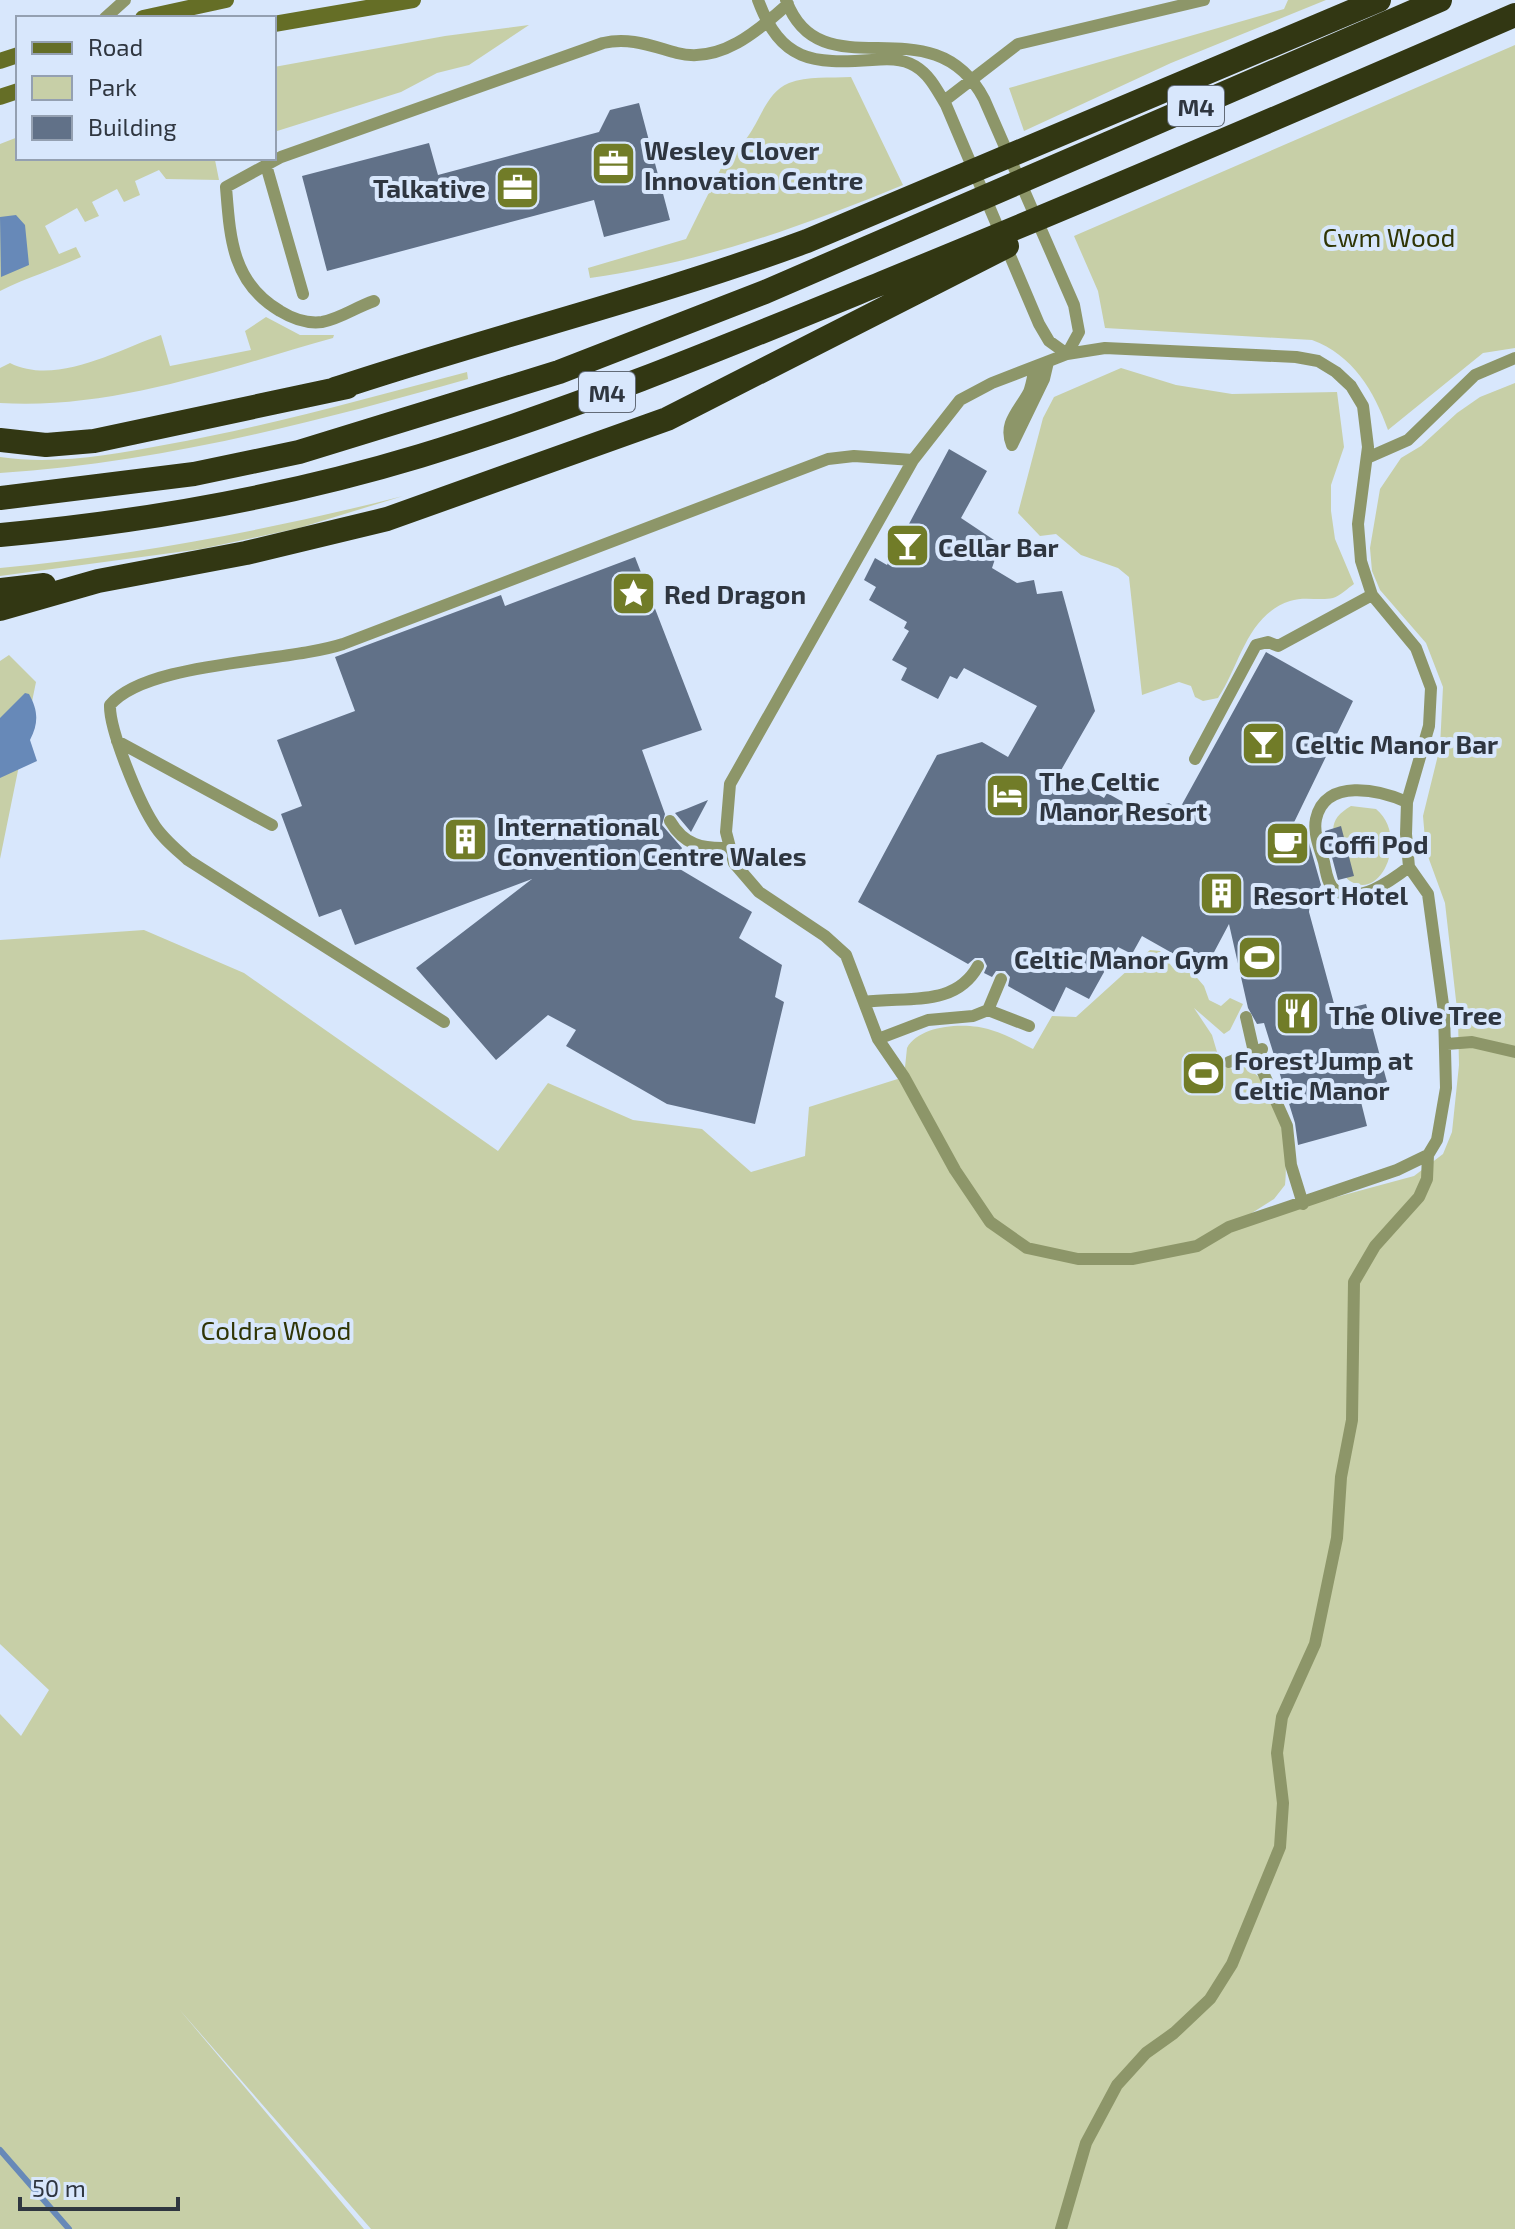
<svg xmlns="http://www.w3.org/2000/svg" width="1515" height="2229" viewBox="0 0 1515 2229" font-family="'Exo 2',sans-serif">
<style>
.green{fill:#c7cfa7}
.water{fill:#6789b8}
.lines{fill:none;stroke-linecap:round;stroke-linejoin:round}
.stream{stroke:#6789b8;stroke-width:6}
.building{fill:#617188}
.service{stroke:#8d9669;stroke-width:12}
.secondary{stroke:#656e26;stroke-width:16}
.motorway{stroke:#323713;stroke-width:24}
.labels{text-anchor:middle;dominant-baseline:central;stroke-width:8;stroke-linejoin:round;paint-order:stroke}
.shield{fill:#d8e7fc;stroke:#626b78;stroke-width:2}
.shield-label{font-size:24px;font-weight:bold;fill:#2f3640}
.poi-label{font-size:26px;font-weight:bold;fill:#2f3640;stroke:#d8e7fc;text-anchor:start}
.park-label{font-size:26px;fill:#303505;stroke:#d8e7fc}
</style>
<rect width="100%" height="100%" fill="#d8e7fc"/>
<!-- green -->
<path class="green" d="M1288 0H1326L1171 63 1024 131 1009 88 1284 9Z
M529 25 469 65 437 73 401 92 274 132V67L445 36Z
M1515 45V348L1483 353 1388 430C1374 391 1353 355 1312 340L1105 328 1098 291 1074 236Z
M851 77 903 185C799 228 702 262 590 278L588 268 686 239 729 152C759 140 759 95 789 83 807 76 831 78 851 77Z
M18 137V158H222L215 160 219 180 166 179 159 170 135 181 140 195 124 202 117 189 92 202 99 216 85 222 77 208 45 226 59 254 76 247 81 257C53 270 28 277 0 291V144Z
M266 317 300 335H334L333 338C226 368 113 410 0 403V368L10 363C56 386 115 351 161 335L170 366 251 350 245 331Z
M1121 368 1176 385 1232 394 1337 392 1344 447 1331 485V511L1335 539 1354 584C1348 588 1340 596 1333 598 1320 601 1304 596 1290 601 1247 615 1240 665 1218 698L1203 701 1195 697 1191 686 1179 682 1142 695 1129 577 1118 568 1081 555 1056 534 1040 536 1018 513 1043 418 1054 397Z
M467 372 468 379C315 422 160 463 0 473V457C54 465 111 455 164 445 266 427 367 398 467 372Z
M1515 383V2229H371L179 2009 364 2229H0V1714L21 1736 49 1690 0 1644V940L144 930 244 973 498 1151 548 1083 633 1120 702 1129 751 1172 805 1156 809 1107 904 1077 907 1048C920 1024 968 1022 991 1030 1006 1034 1019 1042 1033 1049L1052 1016 1076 1017 1150 950 1160 951 1173 968 1186 965 1204 986 1209 1000 1221 1006 1230 998 1243 1004 1230 1030 1224 1034 1194 1008 1212 1035 1220 1062 1232 1069 1237 1065C1279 1073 1289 1148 1285 1185L1274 1199 1233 1225 1414 1176 1443 1154 1452 1132 1459 1065 1458 1018 1445 903 1426 851 1423 816 1440 747 1443 687 1426 643 1380 590 1372 571 1370 548 1380 489 1401 458 1421 446 1457 413 1480 397Z
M403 496 299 528 201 549 0 576V568C137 555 269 530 403 496Z
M9 655 36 682 0 859V661Z
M1351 806 1376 809C1409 836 1382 902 1350 881 1341 876 1338 851 1335 841 1330 823 1336 815 1351 806Z"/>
<!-- water -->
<path class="water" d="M16 215 25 225 29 265 1 277 0 217Z
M25 693 29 694C38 710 39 723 30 740L37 761 0 778V718Z"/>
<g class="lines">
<!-- stream -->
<path class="stream" d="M0 2150 69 2229"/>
</g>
<!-- building -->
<path class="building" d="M639 103 670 220 604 237 594 200 327 271 302 176 429 143 438 175 599 132 610 110Z
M949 449 987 471 961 518 1000 544 992 568 1017 583 1034 580 1037 594 1062 591 1095 711 1060 772 1104 798 1107 793 1139 811 1169 803 1179 810 1266 652 1353 701 1284 843 1307 836 1321 885 1310 902 1309 912 1336 1011 1366 1004 1387 1082 1358 1090 1367 1126 1298 1145 1295 1123 1264 1023 1257 1024 1248 1008 1229 924 1204 971 1142 936 1132 954 1118 947 1089 999 1066 987 1054 1012 1008 986 1010 977 1005 971H996L992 977 984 973 987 966 983 958H975L968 964 858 902 937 755 982 742 1008 757 1037 706 964 668 957 679 950 676 938 699 901 680 907 668 892 660 909 631 904 628 907 622 869 600 876 587 864 580 875 558 887 565Z
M635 557 702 730 642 750 665 814 662 825 682 848 673 865 752 912 739 938 782 965 775 997 784 1002 755 1124 667 1104 566 1046 576 1030 548 1015 496 1060 416 968 532 879 355 945 341 909 319 917 281 814 302 806 277 740 355 711 335 657 501 595 505 606Z
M708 800 691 832 675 813 686 809Z
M1341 826 1354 876 1338 880 1325 831Z"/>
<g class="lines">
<!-- service -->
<path class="service" d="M758 0C781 62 812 64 872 60 886 59 902 58 915 66 930 75 937 90 946 105L1039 324 1049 341 1067 354
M786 0C821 95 932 0 984 99L1074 305 1079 332 1067 354
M105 18 125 0
M944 101 1018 44 1204 0
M266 165 303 294
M374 301C356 307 340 319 322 322 306 324 293 319 280 311 232 283 230 238 226 187L281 157 603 43C630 37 651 46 677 53 720 64 758 31 788 4
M1012 445 1044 379 1048 362
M1012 445C1003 423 1019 411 1029 392 1032 385 1033 376 1035 367
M1367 458 1408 440 1475 375 1515 358
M117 741 272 825
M1195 759 1256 645 1268 642 1278 646 1372 595
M1407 802C1380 790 1325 777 1316 819 1313 833 1320 849 1324 862 1326 871 1327 884 1335 890 1357 906 1392 880 1409 867
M670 821C684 845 702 849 728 848
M864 1002C907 996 955 1008 978 966
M988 1010 1029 1026
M1246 1017 1254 1052 1287 1126 1291 1165 1303 1204
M444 1022 188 860C176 849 161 837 153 823 139 801 109 730 110 705 147 661 285 663 343 644L828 459 854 456 913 460
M878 1039 928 1020 973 1016 988 1010 1001 979
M1447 1044 1472 1042 1515 1052
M1229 1062 1262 1049
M1061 2229 1086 2143 1117 2085 1146 2053 1174 2033 1210 1999 1232 1964 1280 1847 1283 1803 1277 1753 1282 1717 1315 1644 1337 1538 1341 1477 1352 1420 1354 1282 1375 1246 1419 1197 1427 1179 1428 1155 1437 1140 1446 1088 1444 1012 1428 894 1409 867 1406 834 1407 802 1429 726 1431 688 1416 648 1372 595 1361 561 1358 524 1368 447 1363 406 1351 386 1336 372 1318 361 1296 357 1105 348 1067 354 992 383 960 400 913 460 730 784 726 832 734 863 759 892 825 936 846 955 878 1039 904 1077 955 1170 990 1222 1027 1248 1078 1259H1132L1197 1246 1229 1227 1397 1170 1428 1155"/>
<!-- secondary -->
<path class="secondary" d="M143 18 226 0
M274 24 413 0
M0 61 18 55
M0 97 18 91"/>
<!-- motorway -->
<path class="motorway" d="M335 389C491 337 652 298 807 241L1379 0
M0 440 46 445 94 441 347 387
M0 498 194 474 299 452 559 372 765 292 1440 0
M0 535C141 522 284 497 420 456 578 408 730 345 882 283 1094 197 1305 106 1515 15
M0 590 44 585
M0 609 98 581 246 553 387 519 667 419 1007 246"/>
</g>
<!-- icons -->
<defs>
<symbol id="office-square" viewBox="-11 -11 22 22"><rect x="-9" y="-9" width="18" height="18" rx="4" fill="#717c28" stroke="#d8e7fc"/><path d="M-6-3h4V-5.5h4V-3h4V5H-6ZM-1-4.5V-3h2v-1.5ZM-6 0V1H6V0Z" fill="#fff"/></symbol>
<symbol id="bar-square" viewBox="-11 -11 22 22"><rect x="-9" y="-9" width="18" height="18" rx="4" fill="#717c28" stroke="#d8e7fc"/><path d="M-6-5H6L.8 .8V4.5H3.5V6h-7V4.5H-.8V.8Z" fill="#fff"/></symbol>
<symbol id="sight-square" viewBox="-11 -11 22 22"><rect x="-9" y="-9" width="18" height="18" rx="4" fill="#717c28" stroke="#d8e7fc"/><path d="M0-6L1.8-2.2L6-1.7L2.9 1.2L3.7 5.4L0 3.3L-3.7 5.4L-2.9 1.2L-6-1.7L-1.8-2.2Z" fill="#fff"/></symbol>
<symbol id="hotel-square" viewBox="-11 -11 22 22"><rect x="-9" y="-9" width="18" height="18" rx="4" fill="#717c28" stroke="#d8e7fc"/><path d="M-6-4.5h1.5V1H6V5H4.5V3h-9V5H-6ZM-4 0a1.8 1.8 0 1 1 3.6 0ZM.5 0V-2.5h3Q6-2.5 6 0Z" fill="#fff"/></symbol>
<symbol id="building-square" viewBox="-11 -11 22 22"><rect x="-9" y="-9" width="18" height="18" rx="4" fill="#717c28" stroke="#d8e7fc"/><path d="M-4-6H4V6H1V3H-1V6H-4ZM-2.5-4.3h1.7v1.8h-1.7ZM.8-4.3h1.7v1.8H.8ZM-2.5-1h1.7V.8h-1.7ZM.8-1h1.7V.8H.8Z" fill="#fff"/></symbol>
<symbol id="cafe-square" viewBox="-11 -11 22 22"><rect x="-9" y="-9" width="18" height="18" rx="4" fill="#717c28" stroke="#d8e7fc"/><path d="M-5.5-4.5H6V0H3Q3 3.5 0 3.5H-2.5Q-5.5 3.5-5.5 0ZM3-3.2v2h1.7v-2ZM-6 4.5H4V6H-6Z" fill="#fff"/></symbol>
<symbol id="stadium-square" viewBox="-11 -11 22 22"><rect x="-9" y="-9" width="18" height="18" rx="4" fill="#717c28" stroke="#d8e7fc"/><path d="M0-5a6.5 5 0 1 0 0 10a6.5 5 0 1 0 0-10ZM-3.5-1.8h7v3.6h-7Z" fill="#fff"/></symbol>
<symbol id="restaurant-square" viewBox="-11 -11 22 22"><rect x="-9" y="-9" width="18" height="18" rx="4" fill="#717c28" stroke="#d8e7fc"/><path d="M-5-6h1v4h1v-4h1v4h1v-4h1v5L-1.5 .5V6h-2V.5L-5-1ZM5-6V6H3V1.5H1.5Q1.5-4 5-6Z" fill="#fff"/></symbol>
</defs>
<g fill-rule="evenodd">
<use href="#office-square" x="588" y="138" width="51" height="51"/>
<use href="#office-square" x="492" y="162" width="51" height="51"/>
<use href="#bar-square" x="882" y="520" width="51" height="51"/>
<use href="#sight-square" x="608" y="568" width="51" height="51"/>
<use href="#bar-square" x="1238" y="718" width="51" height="51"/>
<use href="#hotel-square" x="982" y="770" width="51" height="51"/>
<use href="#building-square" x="440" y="814" width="51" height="51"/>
<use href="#cafe-square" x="1262" y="818" width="51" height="51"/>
<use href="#building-square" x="1196" y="868" width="51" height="51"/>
<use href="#stadium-square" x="1234" y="932" width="51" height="51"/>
<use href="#restaurant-square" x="1272" y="988" width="51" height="51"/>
<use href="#stadium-square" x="1178" y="1048" width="51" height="51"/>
</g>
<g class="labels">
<!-- shield labels -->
<g class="shield">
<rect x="1168" y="86" width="56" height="40" rx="6"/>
<rect x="579" y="372" width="56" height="40" rx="6"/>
</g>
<g class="shield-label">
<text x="1196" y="106">M4</text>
<text x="607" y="392">M4</text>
</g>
<!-- poi labels -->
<g class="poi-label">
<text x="644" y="149">Wesley Clover<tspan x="644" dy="30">Innovation Centre</tspan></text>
<text x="486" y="187" text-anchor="end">Talkative</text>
<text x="938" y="546">Cellar Bar</text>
<text x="664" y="593">Red Dragon</text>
<text x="1295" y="743">Celtic Manor Bar</text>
<text x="1039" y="780">The Celtic<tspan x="1039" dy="30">Manor Resort</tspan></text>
<text x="497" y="825">International<tspan x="497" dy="30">Convention Centre Wales</tspan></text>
<text x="1319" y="843">Coffi Pod</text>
<text x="1253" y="894">Resort Hotel</text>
<text x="1229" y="958" text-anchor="end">Celtic Manor Gym</text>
<text x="1329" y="1014">The Olive Tree</text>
<text x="1234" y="1059">Forest Jump at<tspan x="1234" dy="30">Celtic Manor</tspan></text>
</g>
<!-- park labels -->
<g class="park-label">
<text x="1389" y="236">Cwm Wood</text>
<text x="276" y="1329">Coldra Wood</text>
</g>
</g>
<!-- legend -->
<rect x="16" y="16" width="260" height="144" fill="#d8e7fc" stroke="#94a0b1" stroke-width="2"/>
<rect x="32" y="42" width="40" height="12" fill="#656e26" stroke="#94a0b1" stroke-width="2"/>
<text x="88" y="56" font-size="24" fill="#2f3640">Road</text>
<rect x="32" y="76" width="40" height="24" fill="#c7cfa7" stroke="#94a0b1" stroke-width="2"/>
<text x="88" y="96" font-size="24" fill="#2f3640">Park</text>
<rect x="32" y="116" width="40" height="24" fill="#617188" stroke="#94a0b1" stroke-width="2"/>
<text x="88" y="136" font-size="24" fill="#2f3640">Building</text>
<!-- scale -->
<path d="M20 2197v12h158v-12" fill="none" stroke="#2f3640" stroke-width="4"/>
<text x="32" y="2197" font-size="24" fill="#2f3640" stroke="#d8e7fc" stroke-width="6" paint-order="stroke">50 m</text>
</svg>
